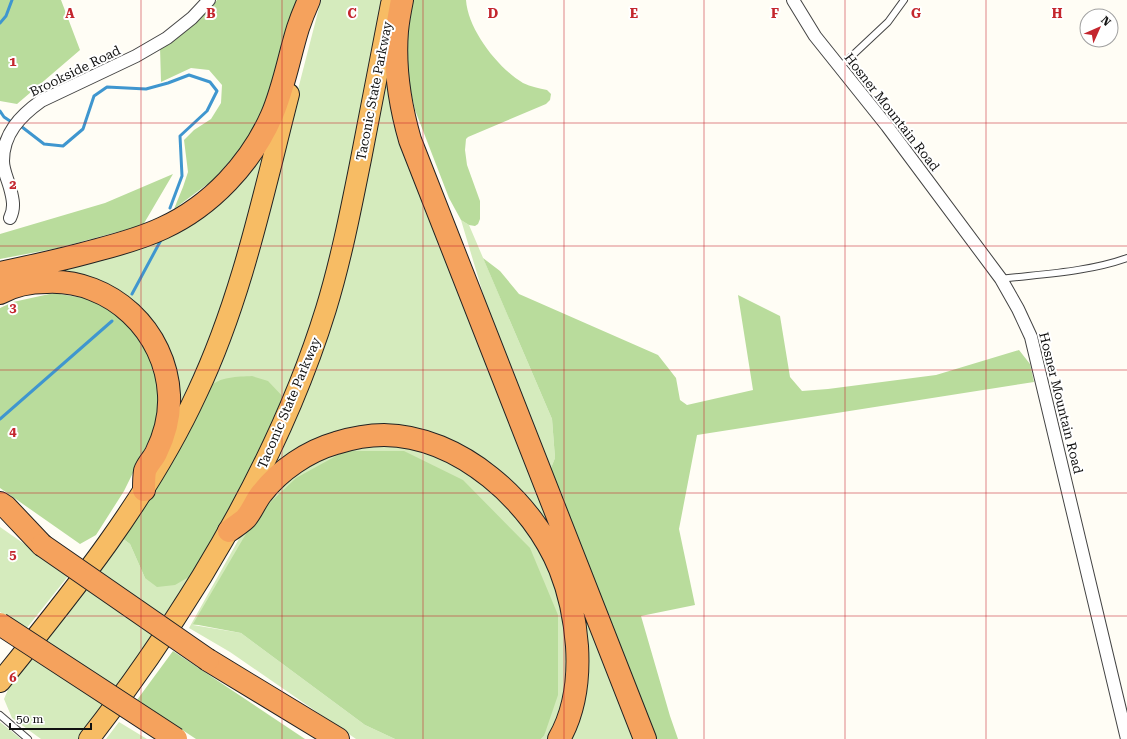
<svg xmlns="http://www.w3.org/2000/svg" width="1127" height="739" viewBox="0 0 1127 739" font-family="'Roboto Serif',serif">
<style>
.green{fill:#d5ebbd}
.forest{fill:#b9dc9c}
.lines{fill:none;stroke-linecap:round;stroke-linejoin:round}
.stream{stroke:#3f96cf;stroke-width:3}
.service-casing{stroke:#444;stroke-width:8}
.minor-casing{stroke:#444;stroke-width:14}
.trunk-casing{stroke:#222;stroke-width:22}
.motorway-casing{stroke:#222;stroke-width:24}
.service{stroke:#fff;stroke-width:6}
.minor{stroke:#fff;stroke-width:12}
.trunk{stroke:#f7bc64;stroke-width:20}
.motorway{stroke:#f5a25d;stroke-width:22}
.motorway-bridge-casing{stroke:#222;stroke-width:24;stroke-linecap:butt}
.motorway-bridge{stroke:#f5a25d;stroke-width:22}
.grid{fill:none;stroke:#c4262e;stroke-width:1;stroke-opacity:0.55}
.labels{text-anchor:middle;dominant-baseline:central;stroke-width:4;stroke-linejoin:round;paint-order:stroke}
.street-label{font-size:13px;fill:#111;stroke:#fff}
.grid-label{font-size:13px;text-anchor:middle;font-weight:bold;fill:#c4262e;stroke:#fff;stroke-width:4;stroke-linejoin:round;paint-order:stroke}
</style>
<rect width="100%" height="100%" fill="#fffdf5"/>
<!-- green -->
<path class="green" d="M321 0H387L338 237 313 331 286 400 209 388 277 171Z
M393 30 399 109 641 739H565L571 584 483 466 374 430 274 471 313 375Z
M266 142 263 162 241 261 173 430 136 306 0 276 137 244Z
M461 220 469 225 552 419 555 458 549 473 493 327Z
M375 441 442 453 512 504 558 576 574 651 555 739H541L544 736 558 615 193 625 241 633 365 725 395 739H356L230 652 189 628 254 512 306 462Z
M0 527 69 575 26 629 0 612Z
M122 538 130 544 145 578 194 574 122 682 78 739H41L12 718 4 699 10 685Z
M0 722 21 739H0Z
M119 722 147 739H106Z"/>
<!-- forest -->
<path class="forest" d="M0 0H61L80 50 17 104 0 101Z
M217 0H299L257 130 213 180 174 209 183 187 188 172 184 140 194 130 211 119 221 103 222 85 209 70 191 68 161 82 160 47 177 36 214 4Z
M413 0H466C468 30 498 68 523 83 531 87 539 88 547 90L551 94 550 100 546 104 468 137 466 139 465 150 467 165 480 201V219L478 224 475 226 469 225 461 220 449 198 415 110 409 82 406 47Z
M173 174 143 225 58 248 0 259V234L105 203Z
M483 258 500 271 519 294 658 355 676 378 680 400 687 405 753 390 738 295 780 316 790 377 802 391 828 389 936 375 1019 350 1030 364 1034 382 697 435 679 529 695 605 641 616 670 716 678 739H654L566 506 549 473 555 458 552 419Z
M54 293 89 299 124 319 147 352 159 379 157 424 124 491 96 535 80 544 0 488V308L13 302Z
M252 376 268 381 286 400 264 449 194 574 175 585 157 587 145 578 130 544 122 538 209 388C219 376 238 377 252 376Z
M345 451H404L463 480 530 548 558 615V695L544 736 541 739H395L365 725 241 633 193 624 257 515 296 478Z
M173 651 305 739H196L137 700Z"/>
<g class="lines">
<!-- stream -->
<path class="stream" d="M0 23 6 16 12 0
M0 111 4 117 10 121
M22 127 44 144 63 146 83 129 94 96 107 87 146 89 168 83 189 75 210 82 217 91 207 111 180 136 182 176 170 208
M132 294 161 240
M0 419 112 321"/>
<defs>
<path id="service" d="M839 68 888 22 904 0
M1001 279C1042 274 1088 272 1127 258
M0 715 28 739"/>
<path id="minor" d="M793 0 815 36 887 126 1001 279 1018 309 1031 337 1127 739
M10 218C15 208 13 199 10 188 8 180 3 170 3 161 3 134 20 116 41 101L136 56 167 38 192 18 209 0"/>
<path id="trunk" d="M0 682C73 592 148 499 197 393 242 298 263 195 289 94
M89 739C130 687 167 633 202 576 253 492 297 403 326 309 341 260 351 209 361 159 371 107 381 56 391 4"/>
<path id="motorway" d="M402 0C400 10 398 20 397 31 394 68 400 105 410 140L645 739
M0 273C33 266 65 259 97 250 120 244 142 238 163 228 211 206 251 163 272 115 284 87 289 57 298 28 301 19 305 9 309 0
M0 293C14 285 31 282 47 282 111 279 166 331 169 395 170 415 165 435 156 453 153 459 147 465 145 471 144 477 144 484 144 490
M0 503 6 507 42 545
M229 531C234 527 241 523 246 518 252 511 256 500 262 493 280 470 308 451 336 443 352 438 368 435 384 435 460 436 533 502 560 569 570 594 575 619 577 646 579 678 575 711 559 739
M208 660 338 739"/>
</defs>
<!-- service casing -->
<use href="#service" class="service-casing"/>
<!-- minor casing -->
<use href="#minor" class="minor-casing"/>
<!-- trunk casing -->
<use href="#trunk" class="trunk-casing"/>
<!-- motorway casing -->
<use href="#motorway" class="motorway-casing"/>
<!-- service -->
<use href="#service" class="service"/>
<!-- minor -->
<use href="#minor" class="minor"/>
<!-- trunk -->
<use href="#trunk" class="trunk"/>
<!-- motorway -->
<use href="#motorway" class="motorway"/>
<defs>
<path id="motorway-bridge" d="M42 545 208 660
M0 624 176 739"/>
</defs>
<!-- motorway-bridge casing -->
<use href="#motorway-bridge" class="motorway-bridge-casing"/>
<!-- motorway-bridge -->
<use href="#motorway-bridge" class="motorway-bridge"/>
</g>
<!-- grid -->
<path class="grid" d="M141 0V739M282 0V739M423 0V739M564 0V739M704 0V739M845 0V739M986 0V739M0 123H1127M0 246H1127M0 370H1127M0 493H1127M0 616H1127"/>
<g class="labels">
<!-- street labels -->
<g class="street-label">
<text transform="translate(75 71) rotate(-26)">Brookside Road</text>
<text transform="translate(374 91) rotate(-79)">Taconic State Parkway</text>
<text transform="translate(892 112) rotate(52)">Hosner Mountain Road</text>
<text transform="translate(289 403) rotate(-67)">Taconic State Parkway</text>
<text transform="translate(1061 403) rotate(76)">Hosner Mountain Road</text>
</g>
</g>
<g class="grid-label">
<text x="70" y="18">A</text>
<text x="211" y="18">B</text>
<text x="352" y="18">C</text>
<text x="493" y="18">D</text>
<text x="634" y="18">E</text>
<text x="775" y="18">F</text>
<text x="916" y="18">G</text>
<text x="1057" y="18">H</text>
<text x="13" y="66">1</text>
<text x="13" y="189">2</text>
<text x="13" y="312">3</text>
<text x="13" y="436">4</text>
<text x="13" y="559">5</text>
<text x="13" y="682">6</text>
</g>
<!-- north arrow -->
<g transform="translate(1099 28) rotate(45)"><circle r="19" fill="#ffffff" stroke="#a0a0a0"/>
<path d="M0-3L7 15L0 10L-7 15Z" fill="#c4262e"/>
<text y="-6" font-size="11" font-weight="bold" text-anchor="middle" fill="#111111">N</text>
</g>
<!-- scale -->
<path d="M10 723v6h81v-6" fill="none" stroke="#111111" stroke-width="2"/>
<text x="16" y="723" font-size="12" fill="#111111" stroke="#ffffff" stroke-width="3" paint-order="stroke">50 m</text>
</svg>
